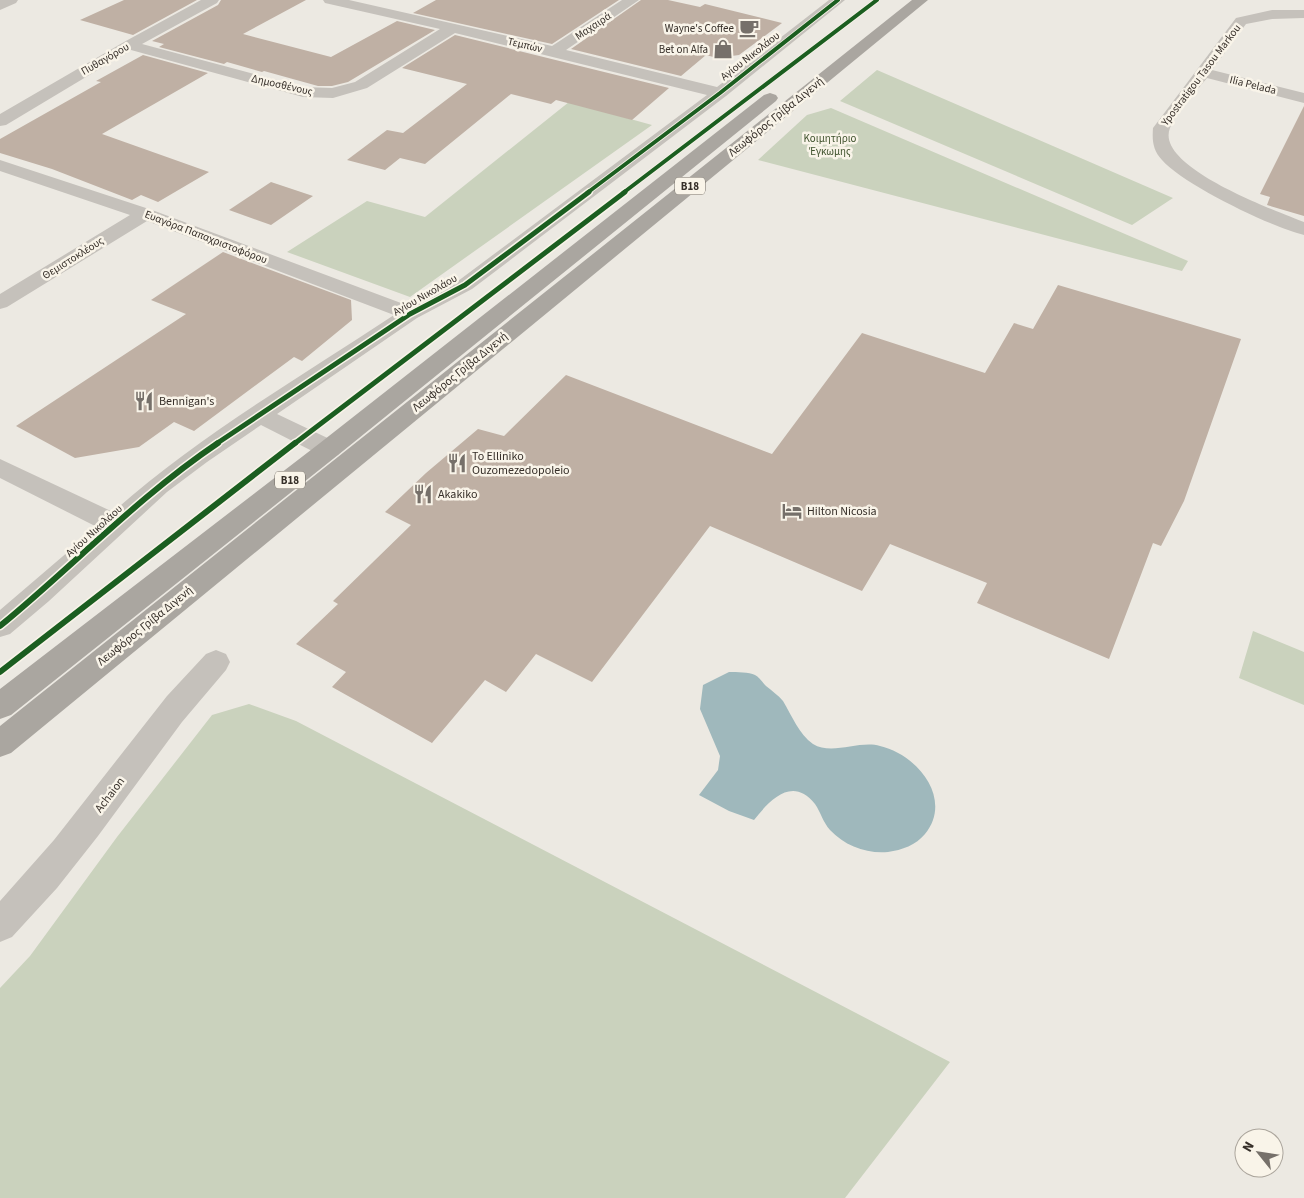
<svg xmlns="http://www.w3.org/2000/svg" width="1304" height="1198" viewBox="0 0 1304 1198" font-family="'Source Sans 3',sans-serif">
<style>
.green{fill:#cad2bd}
.water{fill:#9fb8bc}
.building{fill:#bfb0a4}
.lines{fill:none;stroke-linecap:round;stroke-linejoin:round}
.minor{fill:#c5c1bb;fill-rule:evenodd}
.primary{fill:#aaa6a0;fill-rule:evenodd}
.cycleway-far2-casing{stroke:#f9f4e9;stroke-width:5.5}
.cycleway-far1-casing{stroke:#f9f4e9;stroke-width:8}
.cycleway-casing{stroke:#f9f4e9;stroke-width:9}
.cycleway-far2{stroke:#1b5e20;stroke-width:4}
.cycleway-far1{stroke:#1b5e20;stroke-width:5}
.cycleway{stroke:#1b5e20;stroke-width:6}
.labels{text-anchor:middle;dominant-baseline:central;stroke-width:5;stroke-linejoin:round;paint-order:stroke}
.far-street-label{font-size:11px;fill:#362f29;stroke:#f9f4e9}
.far-poi-label{font-size:11px;fill:#362f29;stroke:#f9f4e9;text-anchor:end}
.far-park-label{font-size:11px;fill:#40532e;stroke:#f9f4e9}
.shield{fill:#f9f4e9;stroke:#706a63;stroke-width:1}
.shield-label{font-size:11px;font-weight:bold;fill:#362f29}
.street-label{font-size:12px;fill:#362f29;stroke:#f9f4e9}
.poi-label{font-size:12px;fill:#362f29;stroke:#f9f4e9;text-anchor:start}
</style>
<rect width="100%" height="100%" fill="#ece9e2"/>
<!-- green -->
<path class="green" d="M877 70 1173 198 1132 225 840 101Z
M569 102 652 125 410 297 287 252 367 201 425 217Z
M831 108 1188 261 1182 271 758 160 807 115Z
M1253 631 1304 652V705L1239 678Z
M249 704 296 721 950 1062 845 1198H0V988L30 956 117 837 212 715Z"/>
<!-- water -->
<path class="water" d="M729 672C737 672 749 672 755 675 759 677 763 683 766 686 772 691 778 695 783 701 792 716 799 734 813 744 832 756 859 740 880 746 916 754 954 798 925 834 916 845 902 850 888 852 867 854 845 846 830 830 823 822 821 813 815 804 792 775 769 801 754 820L729 811 699 795 718 770 720 756 700 709 703 685Z"/>
<!-- building -->
<path class="building" d="M124 0H197L133 35 80 20Z
M221 0H306L243 34 331 57 397 21 435 30 348 82 332 86H318L264 71 262 72 227 62 224 64 159 47 164 44 152 41 218 5Z
M436 0H619L552 44 413 13Z
M641 0H668L700 7 705 4 782 23 739 55 717 58 706 55 681 76 571 49Z
M455 35 669 88 632 120 556 100 551 104 511 94 425 164 400 158 385 170 347 160 387 130 403 133 467 84 402 68Z
M143 55 208 73 102 134 209 172 158 202 141 195 132 200 52 169 0 153V139L101 82 96 81Z
M1304 106V216L1267 205 1270 197 1260 194Z
M271 182 313 196 271 225 229 210Z
M223 252 351 300 352 320 302 361 294 357 194 431 174 422 139 447 75 458 16 426 186 314 151 300Z
M1058 285 1241 339 1184 501 1161 546 1153 543 1109 659 977 603 987 583 890 544 862 591 710 526 592 682 536 654 506 692 485 680 432 743 332 687 346 672 296 644 338 604 333 601 411 525 385 512 426 473 478 429 504 436 566 375 772 454 862 333 985 373 1014 323 1033 329Z"/>
<g class="lines">
<!-- minor -->
<path class="minor" d="M0 0H18L16 3 0 10Z
M201 0H219L217 3 142 44 303 87 332 88 355 82 440 29 325 3 323 0H349L552 46 622 0H639L566 50 717 87 829 0H845L726 96 472 289 417 318 277 414 338 443 341 449 338 455 329 457 320 455 261 425 207 462 167 492 49 601 10 634 0 637V610L97 527 0 478V459L113 512C198 436 299 378 394 315L147 221 7 307 0 309V294L130 215 0 171V160L152 210 409 306 458 281 707 95 455 33 367 88 333 98 303 97 131 50 6 125 0 126V114L124 42Z
M1272 10H1304V18L1272 19 1246 24 1212 70 1304 93V103L1207 78C1198 89 1174 116 1170 128 1154 167 1277 211 1304 222V235C1271 227 1184 185 1162 160 1153 150 1152 141 1153 128L1236 18Z
M216 650 226 654 230 662 226 670 182 722 98 836 57 888 12 937 0 942V901L54 840 167 696 206 654Z"/>
<!-- primary -->
<path class="primary" d="M912 0H928L11 753 0 757V726Z
M770 93 776 95 778 98 776 101 338 455 11 715 0 719V689L320 443 764 95Z"/>
<defs>
<path id="cycleway-far2" d="M587 193 720 93 838 0
M623 193 877 0"/>
<path id="cycleway-far1" d="M216 444 410 314 465 285 589 192
M294 444 625 192"/>
<path id="cycleway" d="M0 626C73 566 139 496 218 443
M0 672 295 443"/>
</defs>
<!-- cycleway-far2 casing -->
<use href="#cycleway-far2" class="cycleway-far2-casing"/>
<!-- cycleway-far1 casing -->
<use href="#cycleway-far1" class="cycleway-far1-casing"/>
<!-- cycleway casing -->
<use href="#cycleway" class="cycleway-casing"/>
<!-- cycleway-far2 -->
<use href="#cycleway-far2" class="cycleway-far2"/>
<!-- cycleway-far1 -->
<use href="#cycleway-far1" class="cycleway-far1"/>
<!-- cycleway -->
<use href="#cycleway" class="cycleway"/>
</g>
<!-- icons -->
<defs>
<symbol id="cafe-bare" viewBox="-9 -9 18 18"><path d="M-5.5-4.5H6V0H3Q3 3.5 0 3.5H-2.5Q-5.5 3.5-5.5 0ZM3-3.2v2h1.7v-2ZM-6 4.5H4V6H-6Z" fill="#76706a" stroke="#f9f4e9" stroke-width="2.5" paint-order="stroke"/></symbol>
<symbol id="shop-bare" viewBox="-9 -9 18 18"><path d="M-5-2.5h2.3a2.7 3.5 0 0 1 5.4 0H5L5.5 6h-11ZM-1.5-2.5h3a1.5 2.3 0 0 0-3 0Z" fill="#76706a" stroke="#f9f4e9" stroke-width="2.5" paint-order="stroke"/></symbol>
<symbol id="restaurant-bare" viewBox="-9 -9 18 18"><path d="M-5-6h1v4h1v-4h1v4h1v-4h1v5L-1.5 .5V6h-2V.5L-5-1ZM5-6V6H3V1.5H1.5Q1.5-4 5-6Z" fill="#76706a" stroke="#f9f4e9" stroke-width="2.5" paint-order="stroke"/></symbol>
<symbol id="hotel-bare" viewBox="-9 -9 18 18"><path d="M-6-4.5h1.5V1H6V5H4.5V3h-9V5H-6ZM-4 0a1.8 1.8 0 1 1 3.6 0ZM.5 0V-2.5h3Q6-2.5 6 0Z" fill="#76706a" stroke="#f9f4e9" stroke-width="2.5" paint-order="stroke"/></symbol>
</defs>
<g fill-rule="evenodd">
<use href="#cafe-bare" x="735" y="14" width="28" height="28"/>
<use href="#shop-bare" x="709" y="35" width="28" height="28"/>
<use href="#restaurant-bare" x="130" y="387" width="28" height="28"/>
<use href="#restaurant-bare" x="443" y="449" width="28" height="28"/>
<use href="#restaurant-bare" x="409" y="480" width="28" height="28"/>
<use href="#hotel-bare" x="778" y="497" width="28" height="28"/>
</g>
<g class="labels">
<!-- far-street labels -->
<g class="far-street-label">
<text transform="translate(593 26) rotate(-34)">Μαχαιρά</text>
<text transform="translate(525 45) rotate(13)">Τεμπών</text>
<text transform="translate(750 56) rotate(-38)">Αγίου Νικολάου</text>
<text transform="translate(105 59) rotate(-30)">Πυθαγόρου</text>
<text transform="translate(1201 75) rotate(-53)">Ypostratigou Tasou Markou</text>
<text transform="translate(282 85) rotate(13)">Δημοσθένους</text>
<text transform="translate(1253 85) rotate(14)">Ilia Pelada</text>
<text transform="translate(206 237) rotate(21)">Ευαγόρα Παπαχριστοφόρου</text>
<text transform="translate(73 258) rotate(-32)">Θεμιστοκλέους</text>
<text transform="translate(425 295) rotate(-30)">Αγίου Νικολάου</text>
<text transform="translate(94 531) rotate(-42)">Αγίου Νικολάου</text>
</g>
<!-- far-poi labels -->
<g class="far-poi-label">
<text x="734" y="28">Wayne's Coffee</text>
<text x="708" y="49">Bet on Alfa</text>
</g>
<!-- far-park labels -->
<g class="far-park-label">
<text x="830" y="138">Κοιμητήριο<tspan x="830" dy="13">Έγκωμης</tspan></text>
</g>
<!-- shield labels -->
<g class="shield">
<rect x="675" y="177.5" width="30" height="17" rx="4"/>
<rect x="275" y="471.5" width="30" height="17" rx="4"/>
</g>
<g class="shield-label">
<text x="690" y="186">B18</text>
<text x="290" y="480">B18</text>
</g>
<!-- street labels -->
<g class="street-label">
<text transform="translate(776 117) rotate(-39)">Λεωφόρος Γρίβα Διγενή</text>
<text transform="translate(460 372) rotate(-39)">Λεωφόρος Γρίβα Διγενή</text>
<text transform="translate(145 626) rotate(-39)">Λεωφόρος Γρίβα Διγενή</text>
<text transform="translate(110 795) rotate(-53)">Achaion</text>
</g>
<!-- poi labels -->
<g class="poi-label">
<text x="159" y="401">Bennigan's</text>
<text x="472" y="456">To Elliniko<tspan x="472" dy="14">Ouzomezedopoleio</tspan></text>
<text x="438" y="494">Akakiko</text>
<text x="807" y="511">Hilton Nicosia</text>
</g>
</g>
<!-- north arrow -->
<g transform="translate(1259 1153) rotate(300)"><circle r="24" fill="#f9f4e9" stroke="#aba59c"/>
<path d="M0-4L9 19L0 12L-9 19Z" fill="#76706a"/>
<text y="-8" font-size="14" font-weight="bold" text-anchor="middle" fill="#362f29">N</text>
</g>
</svg>
